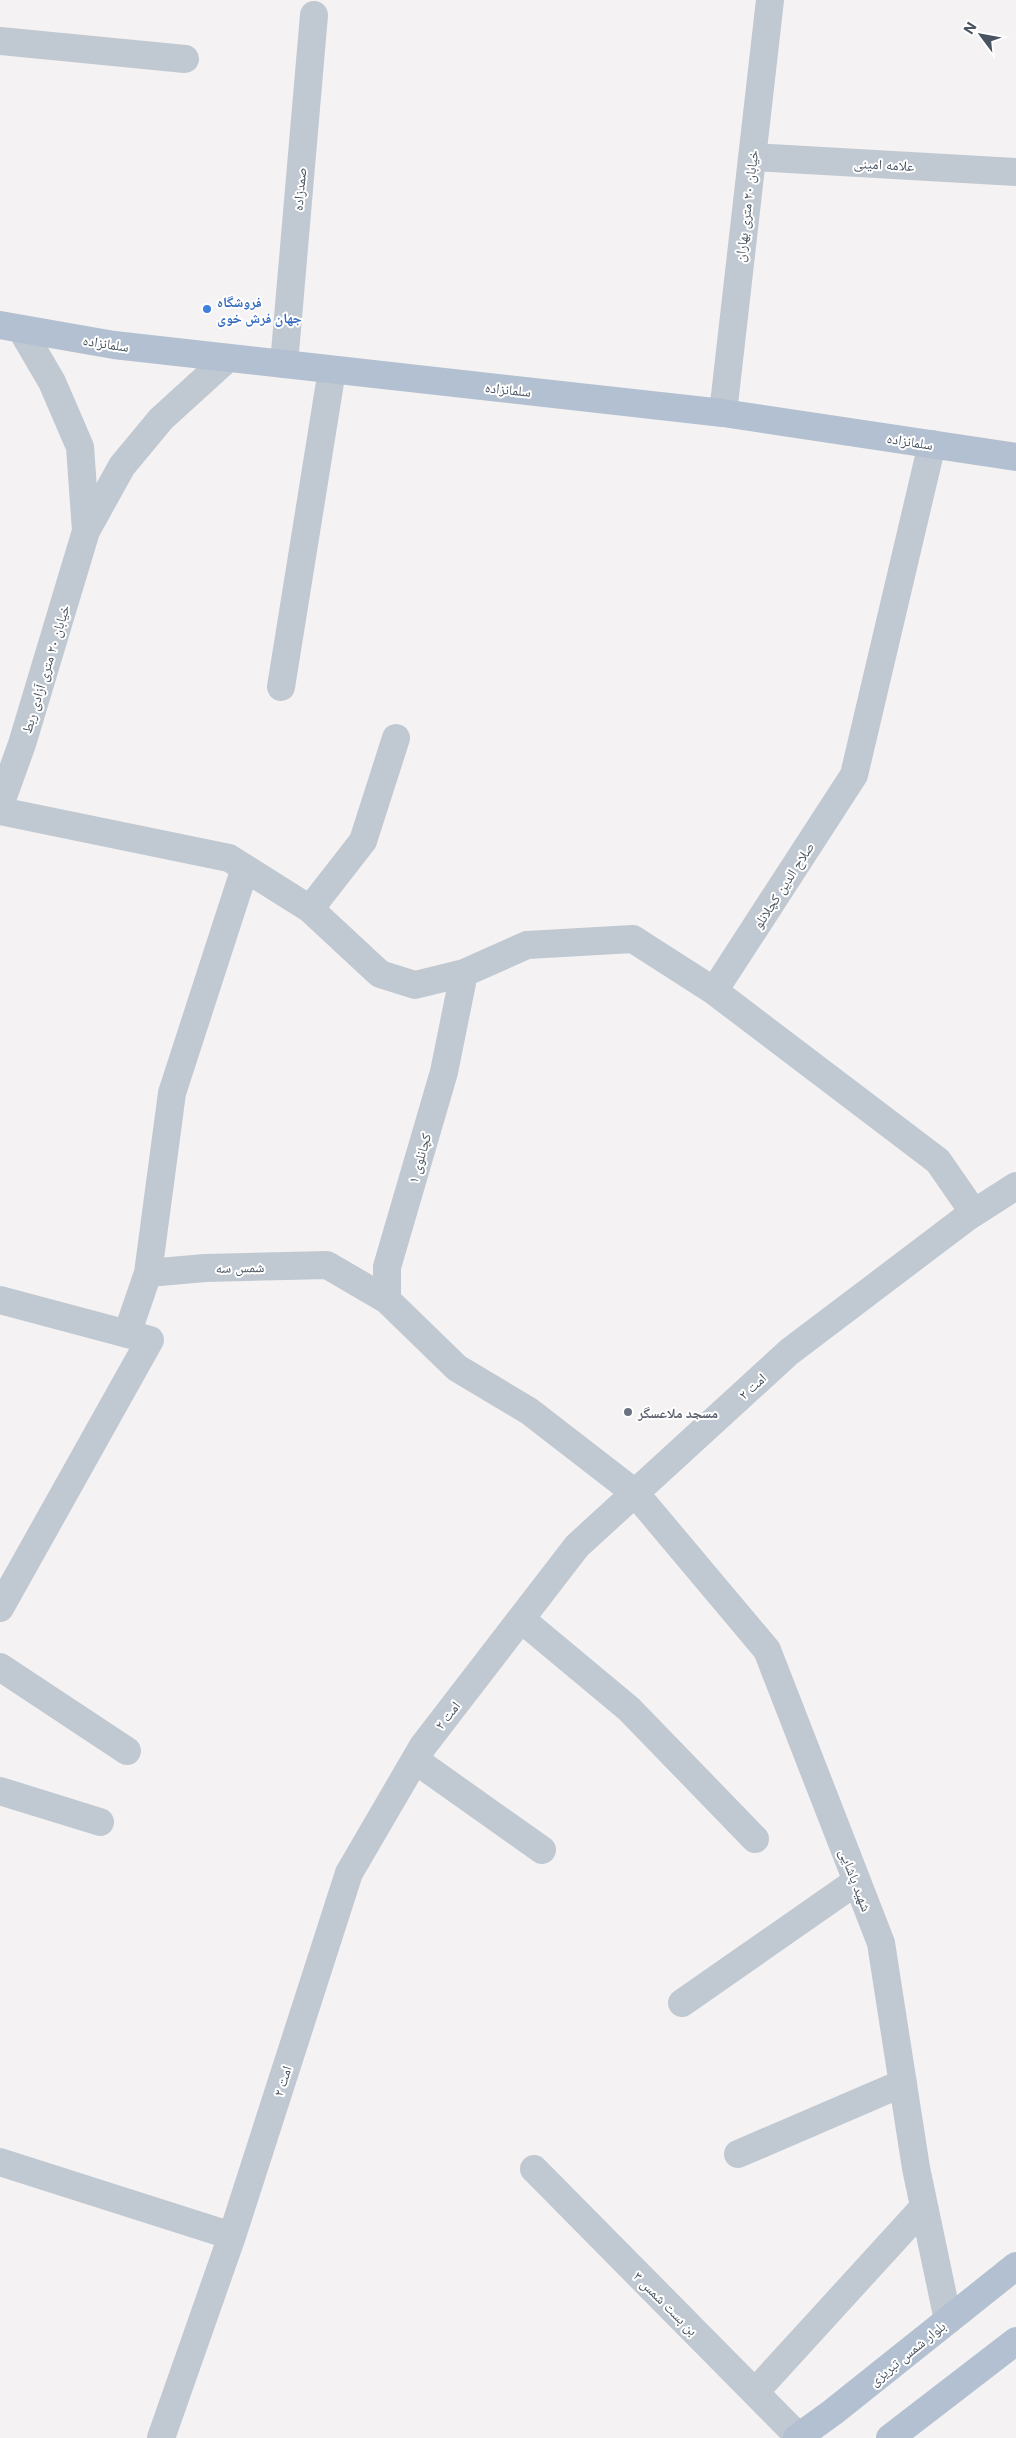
<svg xmlns="http://www.w3.org/2000/svg" width="1016" height="2438" viewBox="0 0 1016 2438" font-family="Inter,'Noto Naskh Arabic',sans-serif">
<style>
.lines{fill:none;stroke-linecap:round;stroke-linejoin:round}
.minor{stroke:#c0c8d1;stroke-width:28}
.major{stroke:#b2c0d1;stroke-width:28}
.shop-dot{fill:#3f7fe0;stroke:#fff;stroke-width:2}
.worship-dot{fill:#6b7280;stroke:#fff;stroke-width:2}
.labels{text-anchor:middle;dominant-baseline:central;stroke-width:4;stroke-linejoin:round;paint-order:stroke}
.street-label{font-size:14px;fill:#495460;stroke:#fff}
.shop-label{font-size:14px;font-weight:bold;fill:#366cbe;stroke:#fff;text-anchor:start}
.worship-label{font-size:14px;font-weight:bold;fill:#5b616d;stroke:#fff;text-anchor:start}
</style>
<rect width="100%" height="100%" fill="#f4f2f2"/>
<g class="lines">
<!-- minor -->
<path class="minor" d="M0 41 185 59
M752 157 1016 172
M21 329 52 382 80 447 86 531
M284 364 314 15
M723 413 770 0
M932 444 854 775 714 991 938 1161 974 1213
M281 687 332 370
M0 805 22 744 86 531 122 466 161 419 228 358
M0 811 229 858 310 909 380 974 415 985 464 973
M310 909 363 841 396 738
M714 991 633 939 527 945 464 973 444 1072 387 1267V1300L457 1368 529 1411 635 1493 767 1650 881 1943 916 2168 948 2320
M148 1273 172 1093 245 868
M0 1300 150 1340 0 1608
M127 1334 148 1273 205 1268 327 1265 387 1300
M521 1619 629 1709 755 1839
M0 1667 127 1751
M415 1760 542 1850
M0 1791 100 1822
M682 2003 857 1881
M738 2154 903 2083
M0 2162 232 2236
M534 2169 799 2437
M755 2392 924 2207
M161 2438 232 2236 349 1873 423 1746 577 1546 789 1352 966 1218 1016 1186"/>
<!-- major -->
<path class="major" d="M0 325 114 345 723 413 1016 457
M797 2438 833 2412 1016 2266
M890 2438 1016 2341"/>
</g>
<!-- markers -->
<circle class="shop-dot" cx="207" cy="309" r="5"/>
<circle class="worship-dot" cx="628" cy="1412" r="5"/>
<g class="labels">
<!-- street labels -->
<g class="street-label">
<text transform="translate(884 164) rotate(3)">علامه امینی</text>
<text transform="translate(299 189) rotate(-85)">صمدزاده</text>
<text transform="translate(746 206) rotate(-83)">خیابان ۲۰ متری بهاران</text>
<text transform="translate(106 343) rotate(9)">سلمانزاده</text>
<text transform="translate(508 389) rotate(6)">سلمانزاده</text>
<text transform="translate(910 441) rotate(9)">سلمانزاده</text>
<text transform="translate(45 669) rotate(-73)">خیابان ۲۰ متری آزادی ربط</text>
<text transform="translate(783 885) rotate(-57)">صلاح الدین کچلانلو</text>
<text transform="translate(419 1158) rotate(-74)">کچانلوی ۱</text>
<text transform="translate(240 1267) rotate(-1)">شمس سه</text>
<text transform="translate(752 1386) rotate(-42)">امت ۲</text>
<text transform="translate(447 1715) rotate(-52)">امت ۲</text>
<text transform="translate(856 1880) rotate(69)">شهید پاشایی</text>
<text transform="translate(282 2081) rotate(-72)">امت ۲</text>
<text transform="translate(666 2303) rotate(45)">بن بست شمس ۳</text>
<text transform="translate(907 2353) rotate(-39)">بلوار شمس تبریزی</text>
</g>
<!-- shop labels -->
<g class="shop-label">
<text x="217" y="301">فروشگاه<tspan x="217" dy="16">جهان فرش خوی</tspan></text>
</g>
<!-- worship labels -->
<g class="worship-label">
<text x="638" y="1412">مسجد ملاعسگر</text>
</g>
</g>
<!-- north arrow -->
<g transform="translate(981 35) rotate(302)" stroke="#ffffff" stroke-width="4" paint-order="stroke">
<path d="M0-4L9 19L0 12L-9 19Z" fill="#495460"/>
<text y="-8" font-size="14" font-weight="bold" text-anchor="middle" fill="#495460">N</text>
</g>
</svg>
